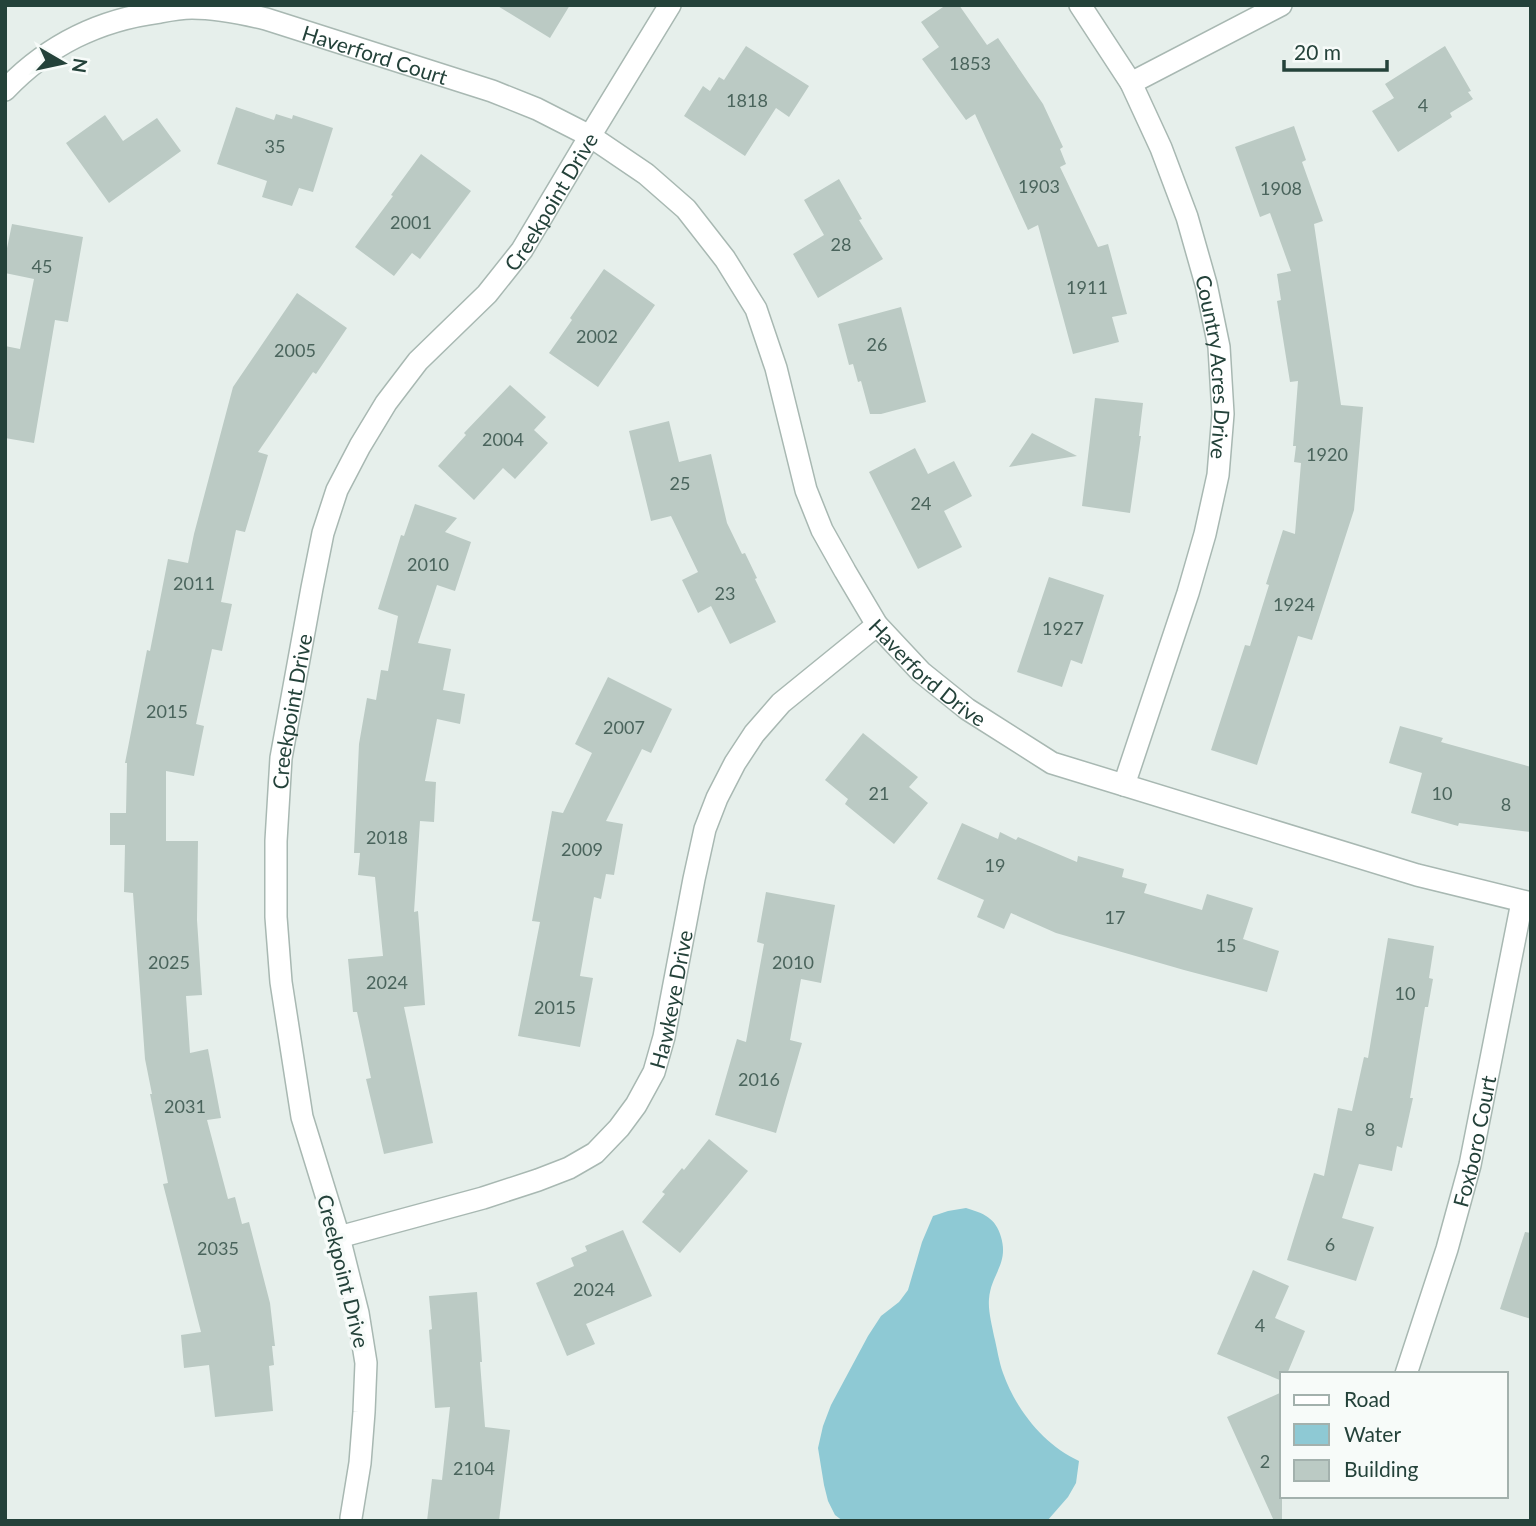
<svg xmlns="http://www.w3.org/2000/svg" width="1536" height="1526" viewBox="0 0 1536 1526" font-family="Lato,sans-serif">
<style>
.water{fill:#8ec9d4}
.building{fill:#bbcac4}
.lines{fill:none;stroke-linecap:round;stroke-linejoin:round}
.minor-casing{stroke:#a8b8b2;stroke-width:24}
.minor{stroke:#fff;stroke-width:21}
.labels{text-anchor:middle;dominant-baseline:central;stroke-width:7;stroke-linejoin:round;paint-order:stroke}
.number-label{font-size:18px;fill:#4a645c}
.street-label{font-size:21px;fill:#24423a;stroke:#f7fbf9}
</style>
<rect width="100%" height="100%" fill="#e6efeb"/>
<!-- water -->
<path class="water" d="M966 1208C983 1213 996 1218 1001 1237 1009 1264 991 1274 989 1299 988 1311 992 1325 994 1336 997 1348 999 1362 1003 1373 1016 1410 1044 1445 1079 1461L1076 1483 1068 1497 1047 1521H843L835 1515 828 1501 824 1485 818 1448 823 1426 831 1405 868 1336 881 1316 899 1302 908 1290 922 1242 933 1216 948 1211Z"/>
<!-- building -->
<path class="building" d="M496 5H570L550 38Z
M946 5H959L987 45 998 38 1043 104 1063 147 1060 149 1066 164 1060 167 1098 247 1108 244 1127 314 1112 317 1119 342 1073 354 1038 225 1028 230 975 114 966 120 922 59 939 47 921 22Z
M746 46 809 86 789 117 776 108 745 156 684 116 703 86 710 91 719 77 724 80Z
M1445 46 1471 91 1468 92 1473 99 1450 113 1452 117 1398 152 1372 111 1394 98 1385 84Z
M236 107 274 120 276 114 292 119 293 115 333 128 313 192 299 188 292 206 262 197 267 181 217 164Z
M105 115 123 141 157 118 181 151 109 203 66 143Z
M1294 126 1306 160 1302 162 1323 221 1314 224 1341 405 1363 407 1354 510 1312 640 1298 636 1257 765 1211 750 1245 645 1250 646 1269 585 1266 584 1283 530 1295 534 1301 463 1294 462 1296 446H1293L1298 381 1290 382 1277 301 1281 300 1277 274 1291 271 1270 213 1260 217 1235 147Z
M421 154 471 191 420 259 412 253 394 276 355 247 393 196 391 195Z
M839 179 862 219 859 220 883 259 818 298 793 254 824 235 804 200Z
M12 224 83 237 68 322 55 320 34 443 5 438V346L20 349 34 279 5 273V258Z
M604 269 655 305 598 387 549 353 572 320 570 318Z
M297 293 347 328 316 374 313 372 258 452 268 455 245 532 236 530 221 602 232 604 222 651 212 649 196 724 204 726 194 776 166 771V841H198L197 920 202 995 186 996 190 1053 208 1049 221 1118 207 1120 228 1199 235 1197 242 1224 249 1222 270 1303 275 1346H272L274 1365 269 1366 273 1411 215 1417 209 1365 184 1368 181 1335 201 1332 163 1184 168 1183 150 1094H152L145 1059 133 893 124 892 125 845H110V813H126L127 763H125L147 650 150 651 168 559 188 563 194 534 233 387Z
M901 307 926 402 881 414H870L861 381 858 382 853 364 849 365 838 324Z
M510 385 546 417 534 430 548 443 515 479 503 468 474 500 438 466 466 435 464 433Z
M1095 398 1143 403 1139 436H1141L1130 513 1082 506Z
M669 421 679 462 711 454 727 523 742 554 745 553 757 578 755 579 776 622 730 644 711 606 698 613 682 580 698 572 671 516 651 521 629 431Z
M1032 433 1077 456 1009 467Z
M915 448 928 474 954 461 972 496 944 511 962 547 918 569 869 472Z
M415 504 457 518 445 532 471 542 455 591 437 585 418 643 451 649 443 690 465 694 460 724 437 719 425 781 436 782 434 822 420 821 414 912 418 911 425 1005 404 1007 433 1143 384 1154 366 1079 371 1078 357 1012H353L348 959 383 956 375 877 358 875 360 853H354L359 744 367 698 376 700 381 670 388 671 398 616 378 609 401 535 404 536Z
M1049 577 1104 595 1082 664 1071 660 1062 687 1017 672Z
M608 677 672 709 651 753 642 749 606 821 623 824 614 875 606 874 601 899 594 897 580 976 593 978 580 1047 518 1036 540 922 532 921 552 811 563 813 592 753 575 744Z
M1400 726 1443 738 1441 742 1531 767V832L1459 823 1458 826 1411 813 1422 773 1389 763Z
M863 733 918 777 909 787 928 803 894 844 845 804 848 799 825 780Z
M962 823 998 839 1000 832 1016 840 1018 837 1077 862 1078 856 1124 869 1122 877 1147 884 1144 893 1202 910 1207 894 1253 908 1243 939 1279 951 1267 992 1184 970 1056 933 1011 913 1004 929 977 917 984 900 937 879Z
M766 892 835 905 821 983 801 979 790 1040 802 1043 776 1133 715 1115 737 1039 746 1042 764 944 757 942Z
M1388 938 1434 946 1429 978 1433 979 1428 1007H1425L1410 1098H1413L1402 1148 1397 1146 1392 1171 1359 1164 1342 1218 1374 1227 1356 1281 1287 1260 1314 1173 1324 1176 1338 1108 1352 1111 1364 1057 1368 1058Z
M709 1139 748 1171 680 1253 642 1222 665 1194 662 1192 682 1168 684 1170Z
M623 1230 652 1296 586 1324 595 1344 567 1356 536 1283 574 1266 571 1258 587 1251 585 1246Z
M1525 1232 1531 1233V1319L1500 1309Z
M1253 1270 1289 1286 1275 1318 1305 1331 1287 1374H1282V1381L1217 1354Z
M477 1292 482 1362H480L485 1427 510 1430 499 1521H427L432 1479 442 1480 450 1407 435 1408 429 1330 432 1329 429 1296Z
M1282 1392V1521H1274L1227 1417Z"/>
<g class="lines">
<defs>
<g id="minor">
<path id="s1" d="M1080 5 1131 83 1161 148 1187 217 1206 284 1219 347 1223 414 1218 475 1205 534 1188 593 1124 785"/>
<path d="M1131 83 1281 5"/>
<path id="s2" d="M5 90C48 45 98 20 160 12 170 10 181 8 192 8 217 8 241 13 266 19L492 91 537 109 590 136 646 174 686 209 725 259 756 309 776 368 806 490 822 530 845 571 877 625 921 672 967 709 1052 763 1417 875 1531 903"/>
<path id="s3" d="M339 1237 483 1198 538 1180 569 1168 595 1153 619 1128 636 1105 654 1072 664 1037 694 879 705 829 717 798 735 763 754 734 781 703 877 625"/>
<path id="s4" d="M1406 1374 1447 1249 1470 1165 1522 902"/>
<path id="s5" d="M351 1518 360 1463 364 1412 366 1363 358 1313 339 1237 302 1117 281 982 276 917V841L281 758 312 588 323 533 337 490 360 446 386 403 418 361 487 294 522 250 590 136 670 5"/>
</g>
</defs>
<!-- minor casing -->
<use href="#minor" class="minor-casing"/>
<!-- minor -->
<use href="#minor" class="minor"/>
</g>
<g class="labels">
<!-- number labels -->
<g class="number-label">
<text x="970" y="63">1853</text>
<text x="747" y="100">1818</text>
<text x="1423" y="105">4</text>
<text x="275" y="146">35</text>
<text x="1039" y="186">1903</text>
<text x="1281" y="188">1908</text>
<text x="411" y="222">2001</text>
<text x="841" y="244">28</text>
<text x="42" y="266">45</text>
<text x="1087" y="287">1911</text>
<text x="597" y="336">2002</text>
<text x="877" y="344">26</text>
<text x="295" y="350">2005</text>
<text x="503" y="439">2004</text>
<text x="1327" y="454">1920</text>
<text x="680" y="483">25</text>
<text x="921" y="503">24</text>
<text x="428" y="564">2010</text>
<text x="194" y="583">2011</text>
<text x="725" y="593">23</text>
<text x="1294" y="604">1924</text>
<text x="1063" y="628">1927</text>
<text x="167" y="711">2015</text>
<text x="624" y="727">2007</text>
<text x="879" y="793">21</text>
<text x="1442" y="793">10</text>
<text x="1506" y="804">8</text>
<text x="387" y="837">2018</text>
<text x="582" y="849">2009</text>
<text x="995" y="865">19</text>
<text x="1115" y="917">17</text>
<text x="1226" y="945">15</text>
<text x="169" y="962">2025</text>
<text x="793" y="962">2010</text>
<text x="387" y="982">2024</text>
<text x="1405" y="993">10</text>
<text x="555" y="1007">2015</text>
<text x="759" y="1079">2016</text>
<text x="185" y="1106">2031</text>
<text x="1370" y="1129">8</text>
<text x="1330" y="1244">6</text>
<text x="218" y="1248">2035</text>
<text x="594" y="1289">2024</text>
<text x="1260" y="1325">4</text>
<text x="1265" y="1461">2</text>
<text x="474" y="1468">2104</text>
</g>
<!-- street labels -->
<g class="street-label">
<text stroke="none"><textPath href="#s2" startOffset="399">Haverford Court</textPath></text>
<text stroke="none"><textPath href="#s5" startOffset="1407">Creekpoint Drive</textPath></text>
<text stroke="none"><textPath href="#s1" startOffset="392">Country Acres Drive</textPath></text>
<text stroke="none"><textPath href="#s2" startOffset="1283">Haverford Drive</textPath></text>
<text stroke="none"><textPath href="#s5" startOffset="819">Creekpoint Drive</textPath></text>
<text stroke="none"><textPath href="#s3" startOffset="446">Hawkeye Drive</textPath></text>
<text stroke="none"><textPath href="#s4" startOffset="243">Foxboro Court</textPath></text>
<text transform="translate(344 1271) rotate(76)">Creekpoint Drive</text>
</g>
</g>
<!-- border -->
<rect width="1536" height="1526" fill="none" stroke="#24423a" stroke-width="14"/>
<!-- legend -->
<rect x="1280" y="1372" width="228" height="126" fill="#f7fbf9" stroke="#a3b1ad" stroke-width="2"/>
<rect x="1294" y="1395" width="35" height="10" fill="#ffffff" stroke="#a3b1ad" stroke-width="2"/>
<text x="1344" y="1407" font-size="21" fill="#24423a">Road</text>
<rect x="1294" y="1424" width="35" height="21" fill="#8ec9d4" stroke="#a3b1ad" stroke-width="2"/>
<text x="1344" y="1442" font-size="21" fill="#24423a">Water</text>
<rect x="1294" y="1460" width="35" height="21" fill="#bbcac4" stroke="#a3b1ad" stroke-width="2"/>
<text x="1344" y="1477" font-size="21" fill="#24423a">Building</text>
<!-- north arrow -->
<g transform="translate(63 63) rotate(99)" stroke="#f7fbf9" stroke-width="5" paint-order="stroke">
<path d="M0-5L12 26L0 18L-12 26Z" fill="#24423a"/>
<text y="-10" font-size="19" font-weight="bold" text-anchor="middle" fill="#24423a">N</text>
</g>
<!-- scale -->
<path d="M1284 60v10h103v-10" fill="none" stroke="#24423a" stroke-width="3.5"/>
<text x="1294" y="60" font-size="21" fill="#24423a" stroke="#f7fbf9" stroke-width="5" paint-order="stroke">20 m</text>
</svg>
